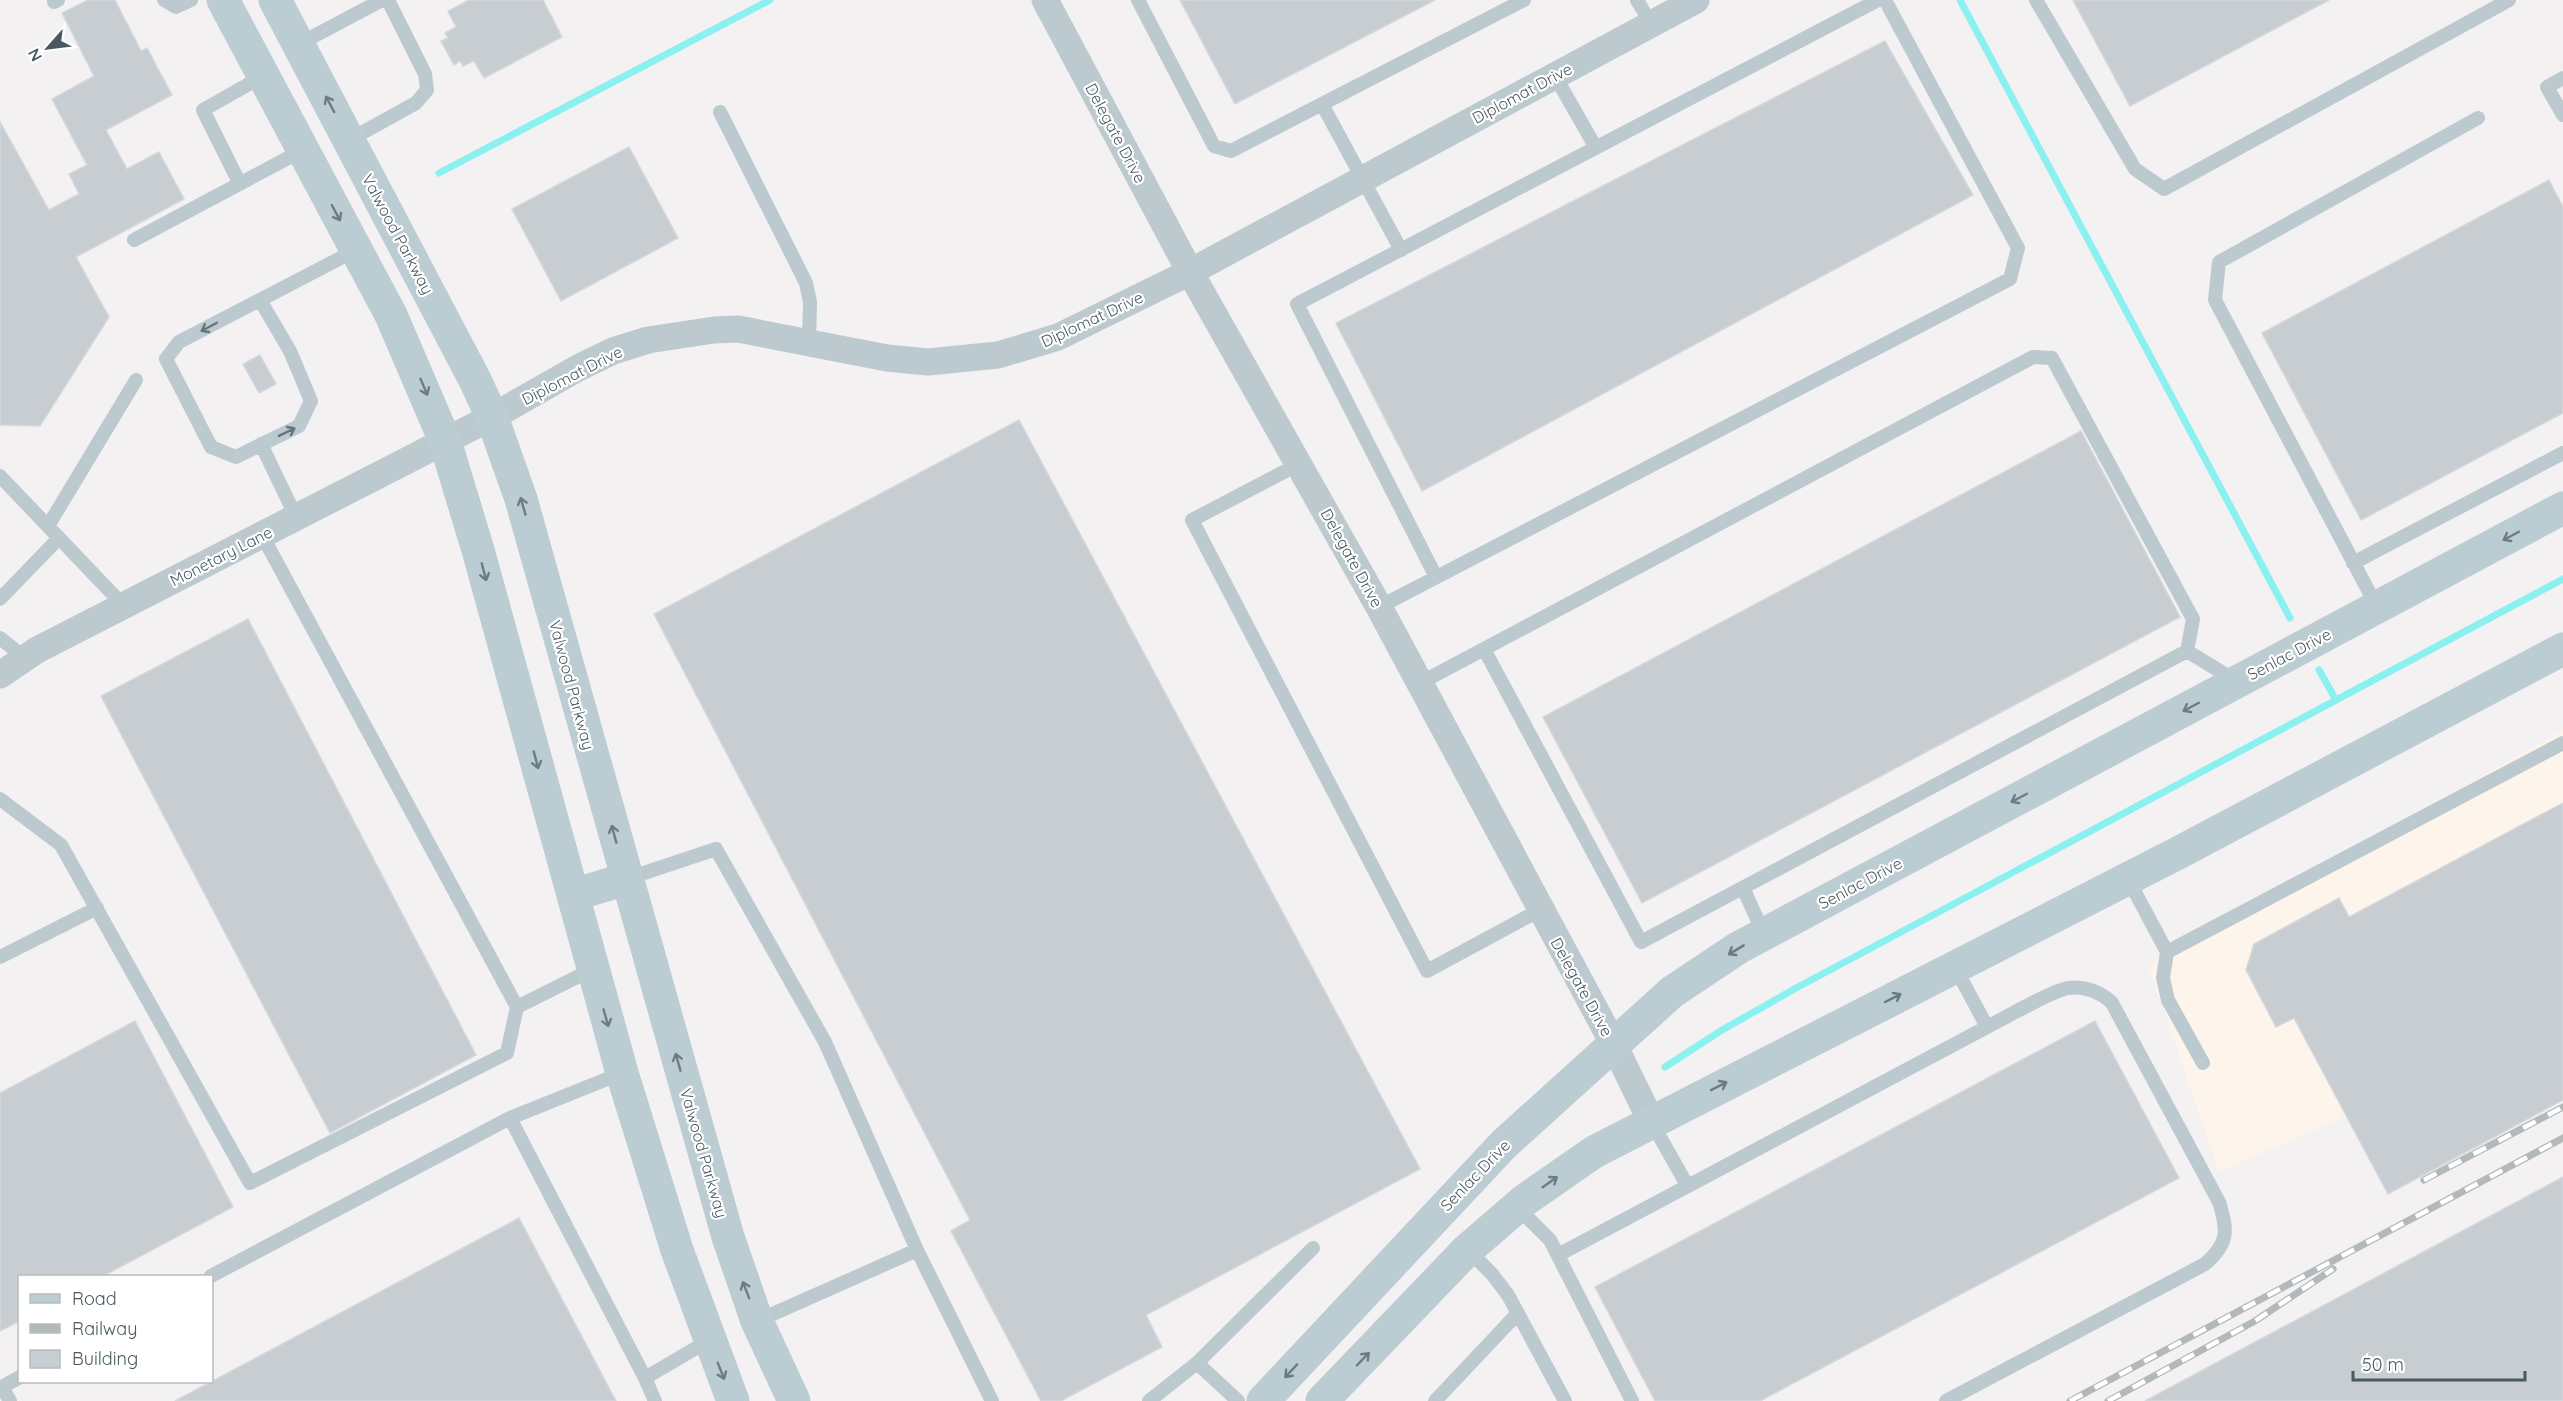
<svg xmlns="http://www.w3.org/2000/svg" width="2563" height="1401" viewBox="0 0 2563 1401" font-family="Quicksand,sans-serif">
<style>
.commercial{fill:#fdf4eb}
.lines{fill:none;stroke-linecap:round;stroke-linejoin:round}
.stream{stroke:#8af0f0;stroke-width:7}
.building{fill:#c7cdd0;stroke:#d4d8dc;stroke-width:1.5}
.lane{stroke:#bcc9ce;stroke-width:14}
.street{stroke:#bcc9ce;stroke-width:27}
.secondary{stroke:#bcccd3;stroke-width:33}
.rail-casing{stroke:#b3b8bb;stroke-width:7}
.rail{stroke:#fff;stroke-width:4.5;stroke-dasharray:14;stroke-linecap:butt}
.oneway{stroke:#6b7c82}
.oneway2{stroke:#65757b}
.labels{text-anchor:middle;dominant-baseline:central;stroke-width:4.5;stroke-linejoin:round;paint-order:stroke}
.street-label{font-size:16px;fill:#48595f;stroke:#fff}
</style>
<rect width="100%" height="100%" fill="#f3f1f1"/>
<!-- commercial -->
<path class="commercial" d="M2563 730V1021L2219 1172 2149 967Z"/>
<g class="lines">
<!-- stream -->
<path class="stream" d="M1960 0 2290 618
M439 173 770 0
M2319 670 2336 700
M1665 1067 1722 1030 1798 987 2563 579"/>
</g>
<!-- building -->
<path class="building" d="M88 0H115L141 51 147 48 172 95 106 130 127 169 159 152 184 199 76 257 109 317 40 426 0 425V122L49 210 79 194 69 174 87 165 52 99 94 76 62 13Z
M469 0H543L562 37 484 78 474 61 463 66 460 61 454 65 441 41 448 38 445 33 456 27 448 11Z
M1180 0H1435L1235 104Z
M2073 0H2329L2130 106Z
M1885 41 1973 195 1422 491 1336 323Z
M629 147 678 238 561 301 512 209Z
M2549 180 2563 207V413L2361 520 2262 333Z
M260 355 276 384 259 393 243 364Z
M1019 420 1420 1169 1146 1315 1162 1347 1061 1401H1041L951 1231 970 1220 654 614Z
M2081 431 2180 617 1642 903 1543 717Z
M248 619 476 1055 330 1133 101 696Z
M2563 803V1100L2388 1194 2294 1018 2276 1027 2246 970 2254 944 2339 898 2349 917Z
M135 1021 233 1207 103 1276H20V1321L0 1331V1093Z
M2095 1021 2179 1178 1760 1401H1655L1595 1287Z
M2563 1177V1401H2145L2401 1264Z
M519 1218 616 1401H175Z"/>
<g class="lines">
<!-- lane -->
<path class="lane" d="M164 0 176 7 191 0
M1138 0 1214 146 1231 151 1322 104
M1637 0 1651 24
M2036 0 2135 169 2164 189 2509 0
M54 2 58 0
M299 44 382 0
M1555 76 1596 148
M2563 78 2547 87 2563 115
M720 112 806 283 810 302 809 342
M349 140 416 103 427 90 425 74 388 0
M240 184 203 110 263 76
M134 240 303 150
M1401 250 1322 104 1524 0
M260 300 290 351 311 401 299 426 236 457 211 447 166 359 179 342 356 250
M261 444 296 517
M1299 464 1192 520 1427 971 1540 910
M0 476 124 606
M48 526 136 380
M262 535 517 1007 593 969
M2353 563 2563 453
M1436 577 1297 304 1878 0
M0 599 59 538
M1379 607 2010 279 2018 248 1885 0
M2377 607 2215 300 2219 262 2478 118
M0 638 25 658
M2187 651 2236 681
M1420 683 1484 649 2033 357 2052 358 2193 619 2187 651 1641 942 1484 649
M0 799 61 845 250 1183 507 1053 517 1007
M626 879 716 849 825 1042 917 1250 992 1401
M2128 879 2167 952 2563 743
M1743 888 1764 934
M2167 952 2163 978 2168 1000 2203 1063
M0 957 97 908
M510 1118 645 1378
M1652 1123 1687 1185
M1517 1207 1550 1240 1632 1401
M1468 1250 1492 1274 1508 1295 1565 1401
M1558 1255 1987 1027
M211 1276 510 1118 622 1073
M757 1321 917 1250
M1197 1363 1313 1248
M2 1387 10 1401
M0 1388 20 1377
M655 1401 645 1378 708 1341
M1149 1401 1197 1363 1238 1401
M1435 1401 1518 1313
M1946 1401 2205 1264C2229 1243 2228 1231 2219 1202L2112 1003C2101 992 2085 986 2069 988 2055 989 2003 1019 1987 1027L1955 967"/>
<!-- street -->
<path class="street" d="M1045 0 1190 272 1379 607 1613 1043 1651 1121
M0 675 37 650 492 417 578 368 613 351 648 340 714 330 738 329 887 358 928 362 998 355 1058 337 1190 272 1696 0"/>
<!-- secondary -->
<path class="secondary" d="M223 0 391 315 445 441 478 550 622 1073 677 1250 733 1401
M275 0 475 380 492 417 521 499 728 1237 757 1321 794 1401
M573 895 626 879
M1263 1401 1504 1144 1672 992 1738 948 2563 508
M1322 1401 1467 1250 1525 1200 1594 1152 2178 853 2563 649"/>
<defs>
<path id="rail" d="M2424 1180 2563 1107
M2070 1401 2563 1138
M2108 1401 2255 1321 2333 1269"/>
</defs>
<!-- rail casing -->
<use href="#rail" class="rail-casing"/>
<!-- rail -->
<use href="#rail" class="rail"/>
</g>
<!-- one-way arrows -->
<defs><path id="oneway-shaft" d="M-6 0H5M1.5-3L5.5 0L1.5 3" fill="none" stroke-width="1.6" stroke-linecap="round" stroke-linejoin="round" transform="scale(1.5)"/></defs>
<g class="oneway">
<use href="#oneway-shaft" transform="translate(330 104) rotate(-118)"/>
<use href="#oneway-shaft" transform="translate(336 213) rotate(62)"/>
<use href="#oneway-shaft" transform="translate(424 387) rotate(67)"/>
<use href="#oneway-shaft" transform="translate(523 506) rotate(-106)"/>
<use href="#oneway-shaft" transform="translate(2511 536) rotate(152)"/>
<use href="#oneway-shaft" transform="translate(484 572) rotate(75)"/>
<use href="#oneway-shaft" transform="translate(2191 707) rotate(152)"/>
<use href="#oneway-shaft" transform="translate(536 760) rotate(75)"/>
<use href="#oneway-shaft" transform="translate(2019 798) rotate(152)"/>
<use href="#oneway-shaft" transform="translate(614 834) rotate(-105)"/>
<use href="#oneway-shaft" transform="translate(1736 950) rotate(149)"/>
<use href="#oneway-shaft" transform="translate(1893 998) rotate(-27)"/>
<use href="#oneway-shaft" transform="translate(606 1018) rotate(74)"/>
<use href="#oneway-shaft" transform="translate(678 1062) rotate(-106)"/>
<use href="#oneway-shaft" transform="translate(1719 1086) rotate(-27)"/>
<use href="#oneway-shaft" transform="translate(1550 1182) rotate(-35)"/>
<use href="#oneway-shaft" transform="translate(746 1290) rotate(-111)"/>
<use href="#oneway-shaft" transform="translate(1363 1359) rotate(-46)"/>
<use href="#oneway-shaft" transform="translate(721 1371) rotate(68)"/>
<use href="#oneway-shaft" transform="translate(1291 1371) rotate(133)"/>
</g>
<g class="oneway2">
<use href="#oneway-shaft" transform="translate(209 327) rotate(152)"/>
<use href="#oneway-shaft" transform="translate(287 432) rotate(-26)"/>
</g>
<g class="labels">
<!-- street labels -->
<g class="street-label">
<text transform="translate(1522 93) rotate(-28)">Diplomat Drive</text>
<text transform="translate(1116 133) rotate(62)">Delegate Drive</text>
<text transform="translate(398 234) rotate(62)">Valwood Parkway</text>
<text transform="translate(1092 319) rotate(-25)">Diplomat Drive</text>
<text transform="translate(572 375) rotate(-27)">Diplomat Drive</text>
<text transform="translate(221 556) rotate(-27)">Monetary Lane</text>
<text transform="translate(1352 558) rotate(61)">Delegate Drive</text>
<text transform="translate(2289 654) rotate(-28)">Senlac Drive</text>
<text transform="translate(572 685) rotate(75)">Valwood Parkway</text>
<text transform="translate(1860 883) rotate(-28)">Senlac Drive</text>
<text transform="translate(1582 987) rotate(61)">Delegate Drive</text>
<text transform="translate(704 1153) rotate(74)">Valwood Parkway</text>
<text transform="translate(1475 1175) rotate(-46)">Senlac Drive</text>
</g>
</g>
<!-- legend -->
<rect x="18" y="1275" width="195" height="108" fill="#ffffff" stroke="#b6bdbf" stroke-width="1.5"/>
<rect x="30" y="1294" width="30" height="9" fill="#bcccd3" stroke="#b6bdbf" stroke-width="1.5"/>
<text x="72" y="1305" font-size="18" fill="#48595f">Road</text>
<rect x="30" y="1324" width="30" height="9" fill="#b3b8bb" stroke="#b6bdbf" stroke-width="1.5"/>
<text x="72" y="1335" font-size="18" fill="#48595f">Railway</text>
<rect x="30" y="1350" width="30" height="18" fill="#c7cdd0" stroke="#b6bdbf" stroke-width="1.5"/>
<text x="72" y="1365" font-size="18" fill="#48595f">Building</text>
<!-- north arrow -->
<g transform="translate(48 48) rotate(242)" stroke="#ffffff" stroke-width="4.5" paint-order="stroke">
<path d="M0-4.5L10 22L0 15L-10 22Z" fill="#48595f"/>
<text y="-9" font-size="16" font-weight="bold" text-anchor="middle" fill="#48595f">N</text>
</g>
<!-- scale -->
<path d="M2353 1371v9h172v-9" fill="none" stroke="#48595f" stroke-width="3"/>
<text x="2362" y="1371" font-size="18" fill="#48595f" stroke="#ffffff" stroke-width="4.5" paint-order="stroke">50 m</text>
</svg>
